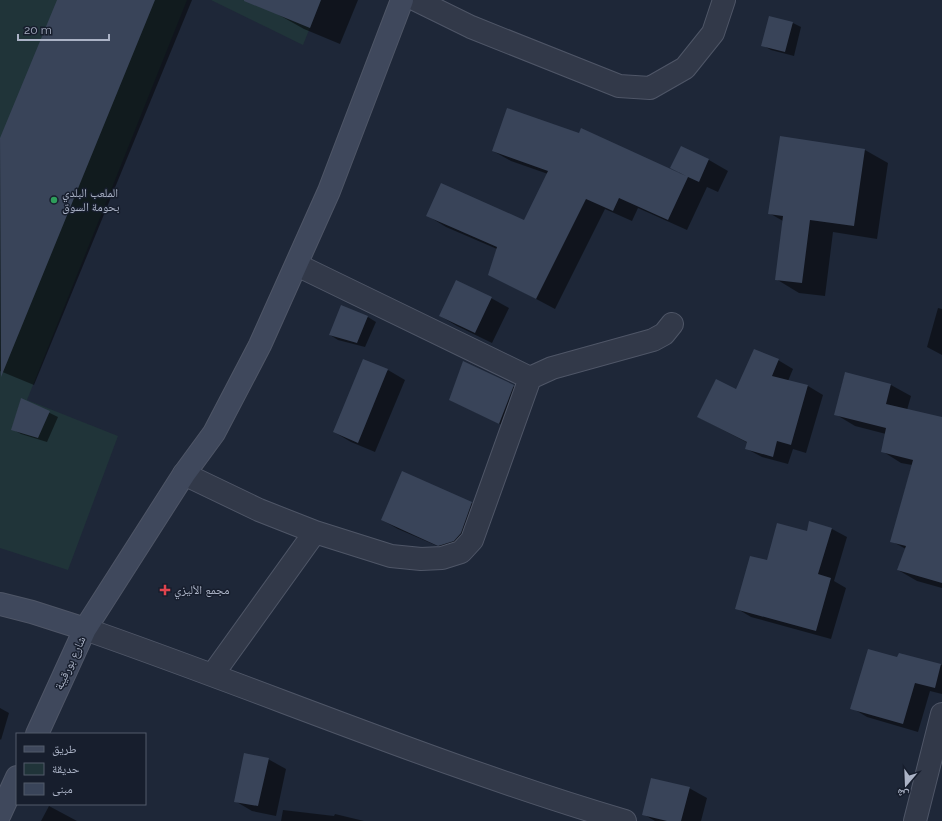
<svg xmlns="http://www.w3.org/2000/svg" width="942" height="821" viewBox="0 0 942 821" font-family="Raleway,'Noto Naskh Arabic',sans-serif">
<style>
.green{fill:#203439}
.shadow{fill:#0007}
.building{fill:#394459}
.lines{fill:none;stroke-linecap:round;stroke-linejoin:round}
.street-casing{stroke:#4f5667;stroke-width:24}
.secondary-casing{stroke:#4f5667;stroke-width:24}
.street{stroke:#323949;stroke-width:22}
.secondary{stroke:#3f485c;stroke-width:22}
.leisure-dot{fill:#2e9e5b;stroke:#171e2d;stroke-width:1.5}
.health-dot{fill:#e0444e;stroke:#171e2d;stroke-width:1.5}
.labels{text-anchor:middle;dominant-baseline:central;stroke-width:3;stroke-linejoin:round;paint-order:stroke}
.poi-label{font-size:12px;fill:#abb3c6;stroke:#171e2d;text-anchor:start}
.street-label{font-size:12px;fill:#abb3c6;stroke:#171e2d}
</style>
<rect width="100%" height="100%" fill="#1e2738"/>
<!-- green -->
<path class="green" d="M0 0H187L27 400 118 436 68 570 0 548Z
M211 0H321L303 45Z"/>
<!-- shadow -->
<path class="shadow" d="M58 0H192L34 385 0 371V141Z
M252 0H358L340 44 304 29Z
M793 23 801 27 794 56 771 50 762 45Z
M681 147 709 160 728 171 718 192 707 187 687 230 638 208 632 221 605 209 555 309 489 274 497 249 446 227 428 216 525 221 548 174 511 161 493 151 679 174Z
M865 150 888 163 877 239 833 232 825 296 799 293 776 279 783 221 769 213Z
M491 298 509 308 492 343 457 326 440 316Z
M938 308 942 309V355L927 347Z
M368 317 376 322 365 347 338 340 330 335Z
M778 360 793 369 788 381 808 386 823 395 806 453 793 449 788 464 762 457 747 449 748 443 698 417 737 390Z
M463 362 522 391 508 428 450 400Z
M388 370 405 380 375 452 351 442 334 432Z
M845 373 891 385 911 396 907 410 942 418V588L917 581 898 570 906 549 891 541 912 465 901 463 882 451 886 434 855 426 835 414Z
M21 399 58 417 47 442 21 434 12 429Z
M403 473 472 503 488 512 456 554 398 529 382 520Z
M810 523 832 529 847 537 834 581 846 588 831 639 751 617 736 608 808 532Z
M899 654 942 665V694L930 691 918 732 867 717 852 708 898 658Z
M0 708 9 713 1 740 0 739Z
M268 759 286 769 276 816 252 811 235 801Z
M689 788 707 798 701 821H655L643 814Z
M49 806 77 821H41Z
M283 810 334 816 335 814 364 821H281Z"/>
<!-- building -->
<path class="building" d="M57 0H155L1 377 0 138Z
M244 0H321L310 28 244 1Z
M769 16 793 22 785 52 761 46Z
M507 108 579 133 581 128 686 176 670 168 681 146 709 159 699 182 688 177 668 220 619 198 613 211 586 199 536 299 488 275 497 247 426 216 441 183 524 220 548 171 492 151Z
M780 136 865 149 854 226 810 220 802 283 775 280 783 216 768 214Z
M456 280 492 297 475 333 439 316Z
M341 305 368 316 357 343 329 335Z
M754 349 779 359 772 376 808 385 791 445 777 441 773 457 745 449 747 442 697 417 716 379 736 389Z
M363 359 388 369 358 443 333 432Z
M463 361 514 385 499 424 449 400Z
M845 372 891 384 886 404 942 417V583L897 570 906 546 890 542 913 460 881 452 886 428 834 415Z
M21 398 50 411 38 438 11 430Z
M402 471 472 502 461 533 454 541 438 546 381 520Z
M809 521 832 528 818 574 831 578 816 631 735 609 750 556 767 560 777 523 807 531Z
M868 649 897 657 899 653 941 664 935 688 915 683 903 724 850 709Z
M244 753 269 758 258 806 234 802Z
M651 778 690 787 681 821H667L642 815Z"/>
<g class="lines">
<defs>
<path id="street" d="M416 0 471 27 619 86 650 88 685 68 713 33 724 0
M297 265 530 378
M184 474 259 510 315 532 391 556 421 559 442 558 461 552 472 540 530 378 552 368 653 340 664 334 672 324
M85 629C266 692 442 767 625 821
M213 674 315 532
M915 821 942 714"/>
<path id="secondary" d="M0 604 32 612 85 629
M37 734 85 629 184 474 214 433 260 345 329 191 402 0
M0 814 17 777"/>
</defs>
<!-- street casing -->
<use href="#street" class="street-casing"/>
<!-- secondary casing -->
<use href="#secondary" class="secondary-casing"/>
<!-- street -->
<use href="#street" class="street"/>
<!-- secondary -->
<use href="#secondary" class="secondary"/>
</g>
<!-- markers -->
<circle class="leisure-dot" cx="54" cy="200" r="4"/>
<path class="health-dot" d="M163 584h4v4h4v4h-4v4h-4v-4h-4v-4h4z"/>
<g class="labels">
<!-- poi labels -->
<g class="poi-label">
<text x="62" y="193">الملعب البلدي<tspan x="62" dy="14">بحومة السوق</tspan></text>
<text x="174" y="590">مجمع الأليزي</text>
</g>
<!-- street labels -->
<g class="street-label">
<text transform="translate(70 663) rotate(-65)">شارع بورقيبة</text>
</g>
</g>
<!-- legend -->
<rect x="16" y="733" width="130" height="72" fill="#171e2d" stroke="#525a6a"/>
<rect x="24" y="746" width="20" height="6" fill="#3f485c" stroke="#525a6a"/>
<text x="52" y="753" font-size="12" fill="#abb3c6">طريق</text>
<rect x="24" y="763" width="20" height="12" fill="#203439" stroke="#525a6a"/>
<text x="52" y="773" font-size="12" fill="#abb3c6">حديقة</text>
<rect x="24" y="783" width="20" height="12" fill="#394459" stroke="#525a6a"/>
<text x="52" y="793" font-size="12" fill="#abb3c6">مبنى</text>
<!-- north arrow -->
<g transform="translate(906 785) rotate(199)" stroke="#171e2d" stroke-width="3" paint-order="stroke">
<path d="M0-3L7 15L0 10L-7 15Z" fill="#abb3c6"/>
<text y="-6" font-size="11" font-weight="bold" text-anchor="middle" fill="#abb3c6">ش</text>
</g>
<!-- scale -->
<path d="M18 34v6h91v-6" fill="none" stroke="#abb3c6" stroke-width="2"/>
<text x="24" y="34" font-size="12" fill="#abb3c6" stroke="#171e2d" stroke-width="3" paint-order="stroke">20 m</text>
</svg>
